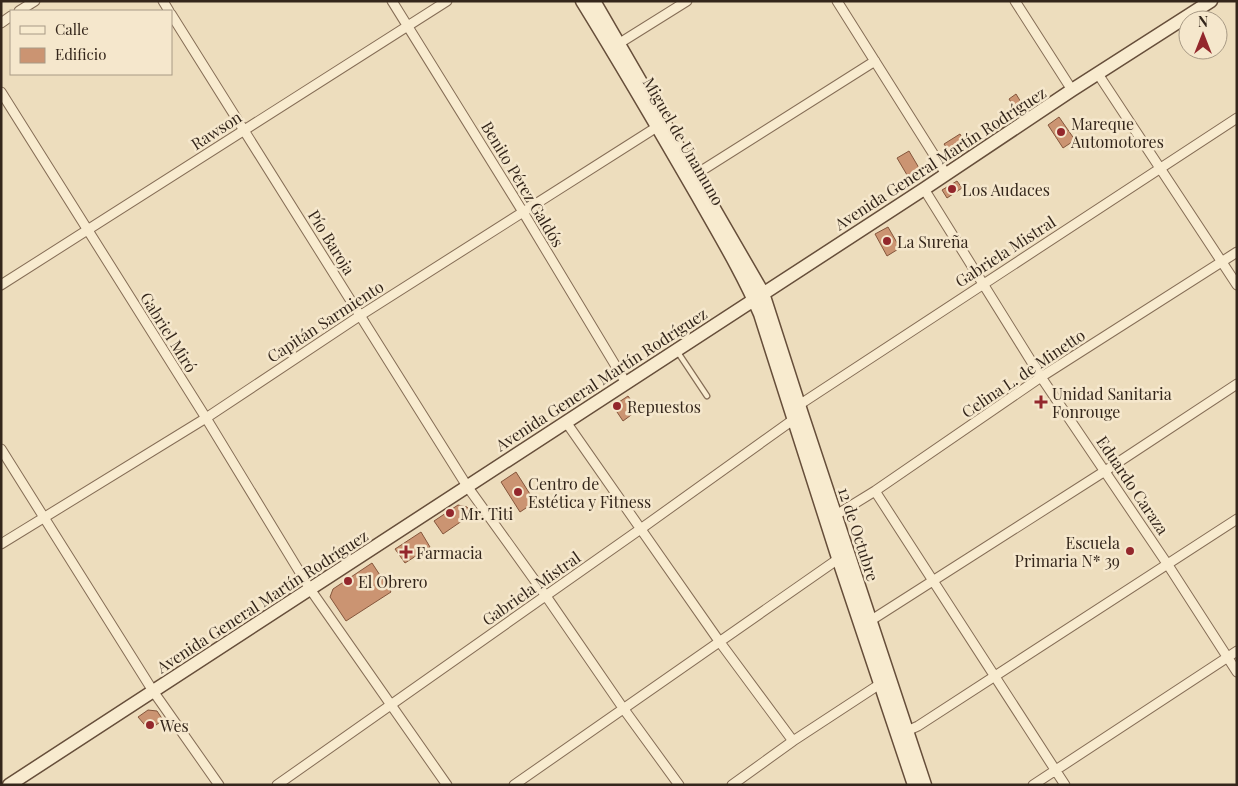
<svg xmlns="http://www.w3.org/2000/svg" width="1238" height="786" viewBox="0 0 1238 786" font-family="'Playfair Display',serif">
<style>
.building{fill:#cb9472;stroke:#84563c}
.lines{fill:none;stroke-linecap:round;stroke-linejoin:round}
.lane-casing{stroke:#856d56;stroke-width:7}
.street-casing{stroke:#856d56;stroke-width:11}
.secondary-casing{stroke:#664e3a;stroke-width:15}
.lane{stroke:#f8ebcf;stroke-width:4.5}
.street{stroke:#f8ebcf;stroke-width:9}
.secondary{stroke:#f8ebcf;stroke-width:12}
.poi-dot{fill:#93272c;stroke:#f5e7cc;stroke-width:2}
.labels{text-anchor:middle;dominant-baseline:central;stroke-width:5;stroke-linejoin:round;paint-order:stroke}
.poi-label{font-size:16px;fill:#34261b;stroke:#f5e7cc;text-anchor:start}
.street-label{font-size:16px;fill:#34261b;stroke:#f5e7cc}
</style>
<rect width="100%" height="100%" fill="#edddbd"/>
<!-- building -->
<path class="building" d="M1016 94 1024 107 1017 112 1009 99Z
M1059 117 1075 140 1063 148 1048 125Z
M960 134 966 144 951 154 944 144Z
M909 151 922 173 910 180 897 158Z
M957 181 962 188 947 198 942 190Z
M888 227 900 248 887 256 875 234Z
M628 396 638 410 623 421 613 406Z
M516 472 535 502 520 512 501 482Z
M458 505 467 507 472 514 443 534 434 521Z
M421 532 430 547 405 563 395 549Z
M372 563 391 592 346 621 330 597 333 589Z
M148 710 157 711 163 720 149 730 138 717Z"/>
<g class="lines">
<defs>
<path id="lane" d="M677 351 707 396"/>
<path id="street" d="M163 1 169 11
M392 1 523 212 626 383
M837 1 946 174
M1015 1 1072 90
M19 11 35 1
M171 14 467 486 546 596 623 708 679 785
M1 23 11 16
M615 46 687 1
M1098 74 1237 285
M1 92 206 418 310 589 447 785
M690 178 875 61
M924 189 1041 377 1168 565 1237 672
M1 285 447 1
M796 407 1237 118
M566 422 719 641 793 741
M1 449 153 691 219 785
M875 491 1065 785
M830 515H836L875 491 1041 377 1237 252
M1 544 206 418 361 315 660 125
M870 621 1105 471 1237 384
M907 731 918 726 1237 519
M277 785 642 528 797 417
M514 785 841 557
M732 785 793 741 880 684
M1033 785 1237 651"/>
<path id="secondary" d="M582 1C622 66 660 131 698 197 720 236 743 274 760 314L838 558 914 785
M594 1 763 293 802 414 925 785
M9 785 924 189 1072 90 1211 1"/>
</defs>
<!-- lane casing -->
<use href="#lane" class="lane-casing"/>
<!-- street casing -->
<use href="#street" class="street-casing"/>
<!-- secondary casing -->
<use href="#secondary" class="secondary-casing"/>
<!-- lane -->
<use href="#lane" class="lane"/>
<!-- street -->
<use href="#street" class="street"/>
<!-- secondary -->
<use href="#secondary" class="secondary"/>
</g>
<!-- markers -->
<g class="poi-dot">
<circle cx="1061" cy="132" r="5"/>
<circle cx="952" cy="189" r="5"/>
<circle cx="887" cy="241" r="5"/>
<path d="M1038.5 394.5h5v5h5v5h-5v5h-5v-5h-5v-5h5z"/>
<circle cx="617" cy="406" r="5"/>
<circle cx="518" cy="492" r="5"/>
<circle cx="450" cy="513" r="5"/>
<circle cx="1130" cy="551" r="5"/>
<path d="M403.5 544.5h5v5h5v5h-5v5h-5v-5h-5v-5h5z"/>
<circle cx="348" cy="581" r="5"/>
<circle cx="150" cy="725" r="5"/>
</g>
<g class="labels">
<!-- poi labels -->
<g class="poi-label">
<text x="1071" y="123">Mareque<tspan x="1071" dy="18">Automotores</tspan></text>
<text x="962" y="189">Los Audaces</text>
<text x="897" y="241">La Sureña</text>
<text x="1052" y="393">Unidad Sanitaria<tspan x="1052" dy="18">Fonrouge</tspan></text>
<text x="627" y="406">Repuestos</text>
<text x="528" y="483">Centro de<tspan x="528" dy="18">Estética y Fitness</tspan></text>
<text x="460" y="513">Mr. Titi</text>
<text x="1120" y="542" text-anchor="end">Escuela<tspan x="1120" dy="18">Primaria N* 39</tspan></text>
<text x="416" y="552">Farmacia</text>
<text x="358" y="581">El Obrero</text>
<text x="160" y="725">Wes</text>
</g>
<!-- street labels -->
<g class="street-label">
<text transform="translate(216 130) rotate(-33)">Rawson</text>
<text transform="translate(684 141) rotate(60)">Miguel de Unamuno</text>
<text transform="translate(940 158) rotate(-33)">Avenida General Martín Rodríguez</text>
<text transform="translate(523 184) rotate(59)">Benito Pérez Galdós</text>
<text transform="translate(332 242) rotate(58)">Pío Baroja</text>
<text transform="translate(1005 251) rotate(-33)">Gabriela Mistral</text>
<text transform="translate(325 321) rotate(-33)">Capitán Sarmiento</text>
<text transform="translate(169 332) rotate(58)">Gabriel Miró</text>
<text transform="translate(1023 373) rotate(-34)">Celina L. de Minetto</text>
<text transform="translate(601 379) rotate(-33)">Avenida General Martín Rodríguez</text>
<text transform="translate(1133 485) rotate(56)">Eduardo Caraza</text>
<text transform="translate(859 534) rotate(72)">12 de Octubre</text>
<text transform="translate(531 588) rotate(-35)">Gabriela Mistral</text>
<text transform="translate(262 601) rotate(-33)">Avenida General Martín Rodríguez</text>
</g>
</g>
<!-- border -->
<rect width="1238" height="786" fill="none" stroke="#34261b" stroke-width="5"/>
<!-- legend -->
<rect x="10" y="10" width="162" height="65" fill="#f5e7cc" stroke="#a89a85"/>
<rect x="20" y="26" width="25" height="8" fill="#f8ebcf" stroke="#a89a85"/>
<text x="55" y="35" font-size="15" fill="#34261b">Calle</text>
<rect x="20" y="48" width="25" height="15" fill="#cb9472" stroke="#a89a85"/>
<text x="55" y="60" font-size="15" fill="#34261b">Edificio</text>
<!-- north arrow -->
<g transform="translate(1203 35)"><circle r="24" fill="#f5e7cc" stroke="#a89a85"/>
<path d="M0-4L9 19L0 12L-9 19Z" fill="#93272c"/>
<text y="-8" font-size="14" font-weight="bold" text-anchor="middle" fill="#34261b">N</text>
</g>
</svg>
